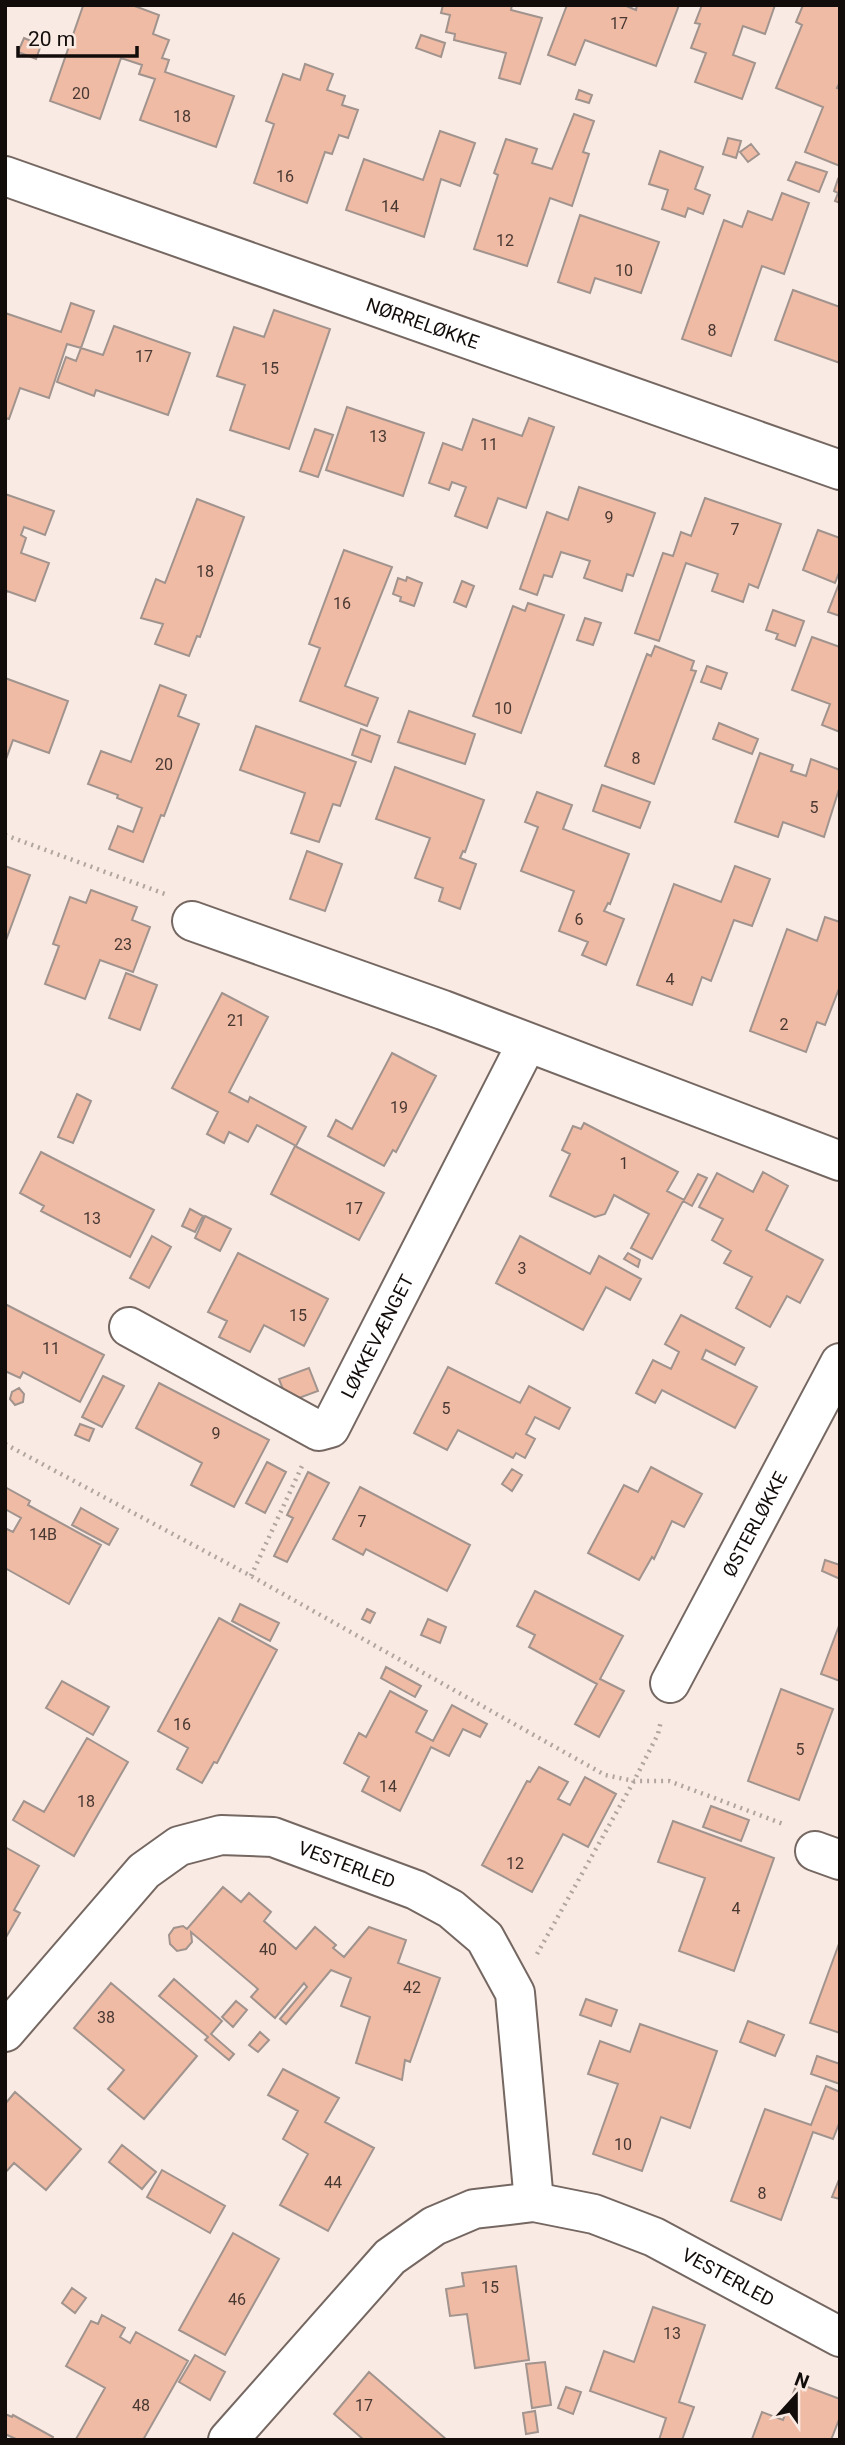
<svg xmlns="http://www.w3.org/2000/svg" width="845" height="2445" viewBox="0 0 845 2445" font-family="Roboto,sans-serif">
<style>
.building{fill:#efbba5;stroke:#a1938d;stroke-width:2}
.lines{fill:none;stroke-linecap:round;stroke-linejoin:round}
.minor-casing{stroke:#756761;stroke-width:42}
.path{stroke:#b1a5a0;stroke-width:4.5;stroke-dasharray:2 5;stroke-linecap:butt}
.minor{stroke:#fff;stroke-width:38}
.labels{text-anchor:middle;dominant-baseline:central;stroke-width:5;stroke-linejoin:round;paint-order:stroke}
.number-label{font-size:16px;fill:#493832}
.street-label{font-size:19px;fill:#120d0b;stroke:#faeae4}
</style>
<rect width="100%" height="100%" fill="#faeae4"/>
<!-- building -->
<path class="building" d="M86 5H132L159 15 153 34 169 40 162 58 169 60 165 72 234 96 216 147 140 120 155 79 139 74 142 65 121 58 100 119 50 101 83 6Z
M443 5H512L511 10 542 18 520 84 499 78 506 53 454 40 455 34 446 32 450 15 441 13Z
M567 5H624L636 10 637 5H679L656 66 585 40 575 65 548 55Z
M702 5H775L765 34 743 26 733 55 755 63 742 99 695 82 706 53 691 48 700 24 695 23Z
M803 5H840V82L837 88 840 89V166L805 152 823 107 776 88 802 25 796 22Z
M421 35 445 43 441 57 416 48Z
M24 38 41 45 36 59 18 52Z
M305 64 333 74 327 90 345 96 342 105 358 110 348 138 339 135 332 154 325 152 307 203 254 183 274 124 266 121 283 74 300 80Z
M579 90 592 95 589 103 576 99Z
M574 114 594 121 583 152 589 154 572 206 550 198 527 266 474 249 498 175 494 173 506 139 537 149 532 163 552 169Z
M440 131 475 143 460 186 441 179 424 237 346 210 364 159 423 180Z
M728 138 741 141 736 158 723 154Z
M751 144 759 154 748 162 740 152Z
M660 151 703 167 695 189 710 195 703 214 688 208 685 217 662 209 668 190 649 184Z
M796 162 827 172 819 192 788 180Z
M838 179 840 180V203L835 201 838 193 834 191Z
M782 193 809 203 784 274 762 266 731 356 682 339 724 220 742 227 748 211 772 220Z
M580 215 659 242 641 293 595 278 590 293 558 282Z
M793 290 840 307V363L775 340Z
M71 303 94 311 81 348 67 344 49 398 20 388 9 419 5 418V313L61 332Z
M274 310 330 329 289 449 230 430 245 385 217 376 234 327 264 337Z
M114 326 190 353 168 415 96 390 94 396 57 382 66 357 76 361 81 348 103 355Z
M347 407 424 433 403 496 326 470Z
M529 418 554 427 526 508 498 498 487 528 455 516 466 487 452 482 449 490 429 483 443 443 462 450 473 419 522 436Z
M315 429 333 435 318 477 300 471Z
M579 487 655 513 633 576 627 574 622 591 584 578 590 561 561 552 552 577 544 575 537 595 520 589 547 512 568 520Z
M5 494 54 511 45 535 24 527 21 535 26 538 21 553 49 563 35 601 7 591 5 595Z
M705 498 781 524 758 588 749 584 743 602 712 591 718 574 686 563 659 641 635 633 663 553 673 556 681 532 691 536Z
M197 499 244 517 200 637 197 636 189 656 155 644 163 624 141 618 156 579 165 583Z
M818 530 840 538V570L835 583 803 570Z
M344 550 392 567 345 686 378 698 367 726 300 701 320 648 309 644Z
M407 577 422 583 414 606 400 601 401 597 393 594 398 578 406 581Z
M462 581 474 586 466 607 454 602Z
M840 581V616L828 612Z
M528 603 564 615 521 733 473 716 513 606 525 611Z
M773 610 804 621 795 646 776 639 778 634 766 630Z
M585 618 601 623 593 645 577 640Z
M812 637 840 647V732L822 725 830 704 792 690Z
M655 646 694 661 691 670 696 671 654 784 605 766 647 654 651 656Z
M707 666 727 673 721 689 701 682Z
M5 678 68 701 49 753 13 740 5 762Z
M160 685 186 695 178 716 199 724 164 816 161 815 143 862 109 849 118 826 133 832 142 808 117 798 118 795 88 784 101 751 131 762Z
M409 711 475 734 465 764 398 742Z
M719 723 758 739 752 754 713 739Z
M256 726 356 762 340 806 333 804 319 842 291 833 305 793 240 770Z
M361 729 380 736 371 762 352 755Z
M760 753 793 765 791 771 806 776 811 759 840 770V786L824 837 783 822 778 837 735 822Z
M395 767 484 800 465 852 463 851 460 858 476 864 460 909 439 901 443 888 415 878 430 838 376 819Z
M602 785 650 802 640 828 593 811Z
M537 792 572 805 563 829 629 854 610 904 608 903 604 911 624 919 606 965 582 955 588 942 559 931 574 891 521 871 538 827 525 822Z
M307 851 342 864 325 911 290 899Z
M5 866 30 875 5 943Z
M735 866 770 879 752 926 734 920 711 981 702 977 692 1005 637 985 674 884 721 902Z
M91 890 137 907 132 920 150 927 133 972 100 960 85 999 45 984 59 946 53 944 70 897 86 903Z
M825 917 840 922V986L825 1025 817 1022 806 1052 750 1031 787 929 817 941Z
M126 973 157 985 140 1030 109 1018Z
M222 993 268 1017 229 1092 248 1102 250 1097 306 1127 296 1146 257 1125 248 1142 229 1132 224 1143 207 1134 218 1112 172 1088Z
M392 1053 436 1076 396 1152 393 1150 384 1166 328 1136 336 1120 352 1129Z
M77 1094 91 1101 73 1143 58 1137Z
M584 1123 678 1172 667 1191 684 1200 698 1174 707 1178 692 1206 683 1201 652 1259 631 1248 649 1214 614 1195 605 1214 595 1217 550 1196 570 1154 562 1150 573 1126 581 1129Z
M295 1146 384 1193 359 1240 271 1194Z
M41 1152 154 1210 130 1257 41 1211 44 1206 20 1193Z
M763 1172 788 1186 766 1230 823 1260 800 1303 787 1296 770 1327 736 1308 752 1277 724 1263 731 1251 712 1240 723 1219 699 1207 717 1173 753 1192Z
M190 1209 203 1216 195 1232 182 1226Z
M205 1216 231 1229 220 1251 195 1238Z
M152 1236 171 1247 149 1288 130 1278Z
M520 1236 590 1274 599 1256 641 1279 630 1300 606 1287 583 1330 496 1283Z
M238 1253 328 1299 304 1346 264 1325 250 1352 219 1337 227 1321 208 1312Z
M628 1253 640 1260 638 1267 624 1259Z
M5 1304 104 1355 80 1402 23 1372 20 1378 5 1371Z
M681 1315 744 1348 735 1365 706 1350 702 1359 757 1387 735 1428 662 1390 655 1403 636 1393 653 1360 671 1369 679 1352 665 1344Z
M448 1367 520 1403 529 1386 570 1408 559 1429 535 1417 526 1434 535 1439 525 1458 516 1453 513 1458 458 1430 447 1450 414 1433Z
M309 1368 318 1391 288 1402 279 1379Z
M103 1376 124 1386 102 1427 82 1417Z
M159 1383 269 1440 234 1507 191 1485 202 1463 136 1428Z
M19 1388 24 1394 23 1402 15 1405 10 1399 12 1392Z
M80 1424 94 1429 89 1441 75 1435Z
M267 1462 286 1472 265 1513 246 1503Z
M651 1467 702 1494 684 1527 672 1521 654 1559 652 1557 639 1580 588 1553 624 1485 638 1492Z
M512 1469 522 1475 512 1491 502 1484Z
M308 1472 329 1483 287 1562 274 1556 293 1518 287 1515Z
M5 1487 30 1501 28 1505 101 1545 69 1604 5 1568V1528L13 1532 21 1518 5 1509Z
M360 1487 470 1545 447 1591 366 1549 363 1555 333 1539Z
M81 1508 118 1529 109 1545 72 1525Z
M825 1560 840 1565V1579L822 1571Z
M535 1591 623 1636 600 1679 624 1691 599 1737 575 1724 597 1684 529 1647 535 1635 517 1626Z
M240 1604 279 1623 270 1641 232 1621Z
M367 1609 375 1613 370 1623 362 1619Z
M219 1618 277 1650 217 1763 214 1762 202 1783 177 1769 188 1748 158 1731Z
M428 1619 446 1627 440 1643 421 1635Z
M840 1623V1681L821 1674Z
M386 1667 421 1686 415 1697 381 1678Z
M62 1681 109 1707 93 1735 46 1708Z
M781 1689 833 1709 799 1800 748 1781Z
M390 1691 427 1711 416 1732 433 1741 452 1705 487 1724 480 1737 463 1729 449 1756 431 1747 400 1811 362 1791 369 1777 344 1763 359 1733 366 1737Z
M87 1738 128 1762 74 1856 13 1820 24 1801 44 1812Z
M539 1767 568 1782 558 1799 570 1805 585 1777 616 1794 588 1847 563 1834 532 1892 482 1865 527 1781 530 1782Z
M711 1806 749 1820 741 1841 703 1827Z
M673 1821 774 1858 734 1971 679 1951 705 1878 658 1862Z
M5 1847 39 1866 14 1910 20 1913 5 1939Z
M223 1887 241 1902 249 1893 271 1912 264 1921 296 1949 315 1927 336 1945 333 1948 344 1957 369 1927 406 1940 398 1963 440 1978 410 2062 405 2060 402 2080 356 2063 370 2017 341 2006 351 1978 331 1970 286 2024 280 2019 307 1987 304 1983 275 2018 251 1997 258 1989 191 1932 192 1942 186 1949 177 1951 170 1944 169 1935 174 1928 183 1926 187 1929Z
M840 1941V2033L810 2023Z
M174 1979 222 2021 211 2034 234 2054 229 2060 205 2040 208 2037 159 1996Z
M111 1983 197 2056 144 2119 108 2089 124 2070 74 2028Z
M586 1999 617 2010 611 2026 580 2015Z
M236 2001 247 2010 233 2027 222 2017Z
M748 2021 784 2035 775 2056 740 2042Z
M640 2024 717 2051 690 2128 661 2117 642 2171 593 2154 618 2084 588 2074 600 2041 630 2052Z
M260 2032 269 2040 258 2052 249 2045Z
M817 2056 840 2064V2084L811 2074Z
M283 2069 339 2098 325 2122 374 2148 328 2231 280 2205 308 2154 283 2139 298 2111 268 2095Z
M826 2086 840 2092V2121L833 2139 813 2132 781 2220 731 2201 765 2109 811 2125Z
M15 2092 81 2149 46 2190 14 2163 5 2173V2104Z
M122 2145 156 2172 142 2189 109 2162Z
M162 2170 225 2206 210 2233 147 2197Z
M840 2177V2199L832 2197Z
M233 2233 279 2259 225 2355 179 2330Z
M516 2266 529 2360 475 2368 467 2314 450 2316 446 2289 464 2286 462 2273Z
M72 2288 86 2298 75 2313 62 2303Z
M653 2307 705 2325 679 2402 694 2407 682 2440H659L666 2418 590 2391 604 2351 634 2362Z
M102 2315 125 2328 120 2337 130 2343 136 2332 188 2361 143 2440 76 2439 105 2388 66 2366 91 2321 98 2324Z
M195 2355 225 2372 210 2400 179 2382Z
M545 2362 551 2405 532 2408 526 2364Z
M369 2372 447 2440H364L334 2414Z
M797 2383 840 2399V2417L831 2440 752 2439 762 2412 783 2420Z
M566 2387 581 2392 573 2414 558 2408Z
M535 2411 538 2432 526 2434 523 2413Z
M5 2414 12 2417 13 2415 53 2437 52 2440H18L5 2434Z"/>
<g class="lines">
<defs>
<g id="minor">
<path id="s1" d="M5 176 840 470"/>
<path d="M192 921 443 1010 840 1161"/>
<path id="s2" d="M129 1327 319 1431 330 1428 527 1043"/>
<path id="s3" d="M670 1683 840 1363"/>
<path d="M815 1851 840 1860"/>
<path id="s4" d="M5 2032 144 1871 179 1846 221 1835 273 1837 416 1890 451 1909 485 1938 515 1993 534 2202"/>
<path id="s5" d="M228 2440 390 2257 434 2226 474 2209 534 2202 594 2214 654 2237 840 2337"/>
</g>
</defs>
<!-- minor casing -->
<use href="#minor" class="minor-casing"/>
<!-- path -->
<path class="path" d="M5 835 165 894
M5 1444 251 1576 605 1775 634 1781H669L786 1825
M251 1576 302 1466
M537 1954 634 1781 658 1734 661 1721"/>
<!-- minor -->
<use href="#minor" class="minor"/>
</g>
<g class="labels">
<!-- number labels -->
<g class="number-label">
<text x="619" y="23">17</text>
<text x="81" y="93">20</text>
<text x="182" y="116">18</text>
<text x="285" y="176">16</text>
<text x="390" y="206">14</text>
<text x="505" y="240">12</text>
<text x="624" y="270">10</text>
<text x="712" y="330">8</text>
<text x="144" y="356">17</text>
<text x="270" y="368">15</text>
<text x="378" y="436">13</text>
<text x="489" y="444">11</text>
<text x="609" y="517">9</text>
<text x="735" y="529">7</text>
<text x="205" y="571">18</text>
<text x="342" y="603">16</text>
<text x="503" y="708">10</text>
<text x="636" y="758">8</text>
<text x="164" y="764">20</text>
<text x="814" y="807">5</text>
<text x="579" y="919">6</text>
<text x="123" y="944">23</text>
<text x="670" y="979">4</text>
<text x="236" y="1020">21</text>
<text x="784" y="1024">2</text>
<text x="399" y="1107">19</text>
<text x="624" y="1163">1</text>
<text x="354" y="1208">17</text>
<text x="92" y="1218">13</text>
<text x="522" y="1268">3</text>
<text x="298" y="1315">15</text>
<text x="51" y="1348">11</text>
<text x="446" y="1408">5</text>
<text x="216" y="1433">9</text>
<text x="362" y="1521">7</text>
<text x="43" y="1534">14B</text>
<text x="182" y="1724">16</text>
<text x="800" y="1749">5</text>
<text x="388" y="1786">14</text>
<text x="86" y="1801">18</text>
<text x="515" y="1863">12</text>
<text x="736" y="1908">4</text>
<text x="268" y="1949">40</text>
<text x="412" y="1987">42</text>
<text x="106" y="2017">38</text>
<text x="623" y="2144">10</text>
<text x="333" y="2182">44</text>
<text x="762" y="2193">8</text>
<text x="490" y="2287">15</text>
<text x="237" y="2299">46</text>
<text x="672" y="2333">13</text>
<text x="141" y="2405">48</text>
<text x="364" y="2405">17</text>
</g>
<!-- street labels -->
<g class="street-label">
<text stroke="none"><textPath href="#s1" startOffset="443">NØRRELØKKE</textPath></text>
<text stroke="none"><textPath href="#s2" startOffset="331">LØKKEVÆNGET</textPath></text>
<text stroke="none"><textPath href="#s3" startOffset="180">ØSTERLØKKE</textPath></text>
<text stroke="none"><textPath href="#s4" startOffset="430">VESTERLED</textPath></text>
<text stroke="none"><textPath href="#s5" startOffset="612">VESTERLED</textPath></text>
</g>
</g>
<!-- border -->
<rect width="845" height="2445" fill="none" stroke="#120d0b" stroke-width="14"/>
<!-- north arrow -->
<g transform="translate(796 2396) rotate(21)" stroke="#faeae4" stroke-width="5" paint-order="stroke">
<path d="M0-5L12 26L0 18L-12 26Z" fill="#120d0b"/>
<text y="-10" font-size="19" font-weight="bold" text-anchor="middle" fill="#120d0b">N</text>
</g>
<!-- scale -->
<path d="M18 46v10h119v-10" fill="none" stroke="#120d0b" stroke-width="3.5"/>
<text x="28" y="46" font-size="21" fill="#120d0b" stroke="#faeae4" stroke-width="5" paint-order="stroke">20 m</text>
</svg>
